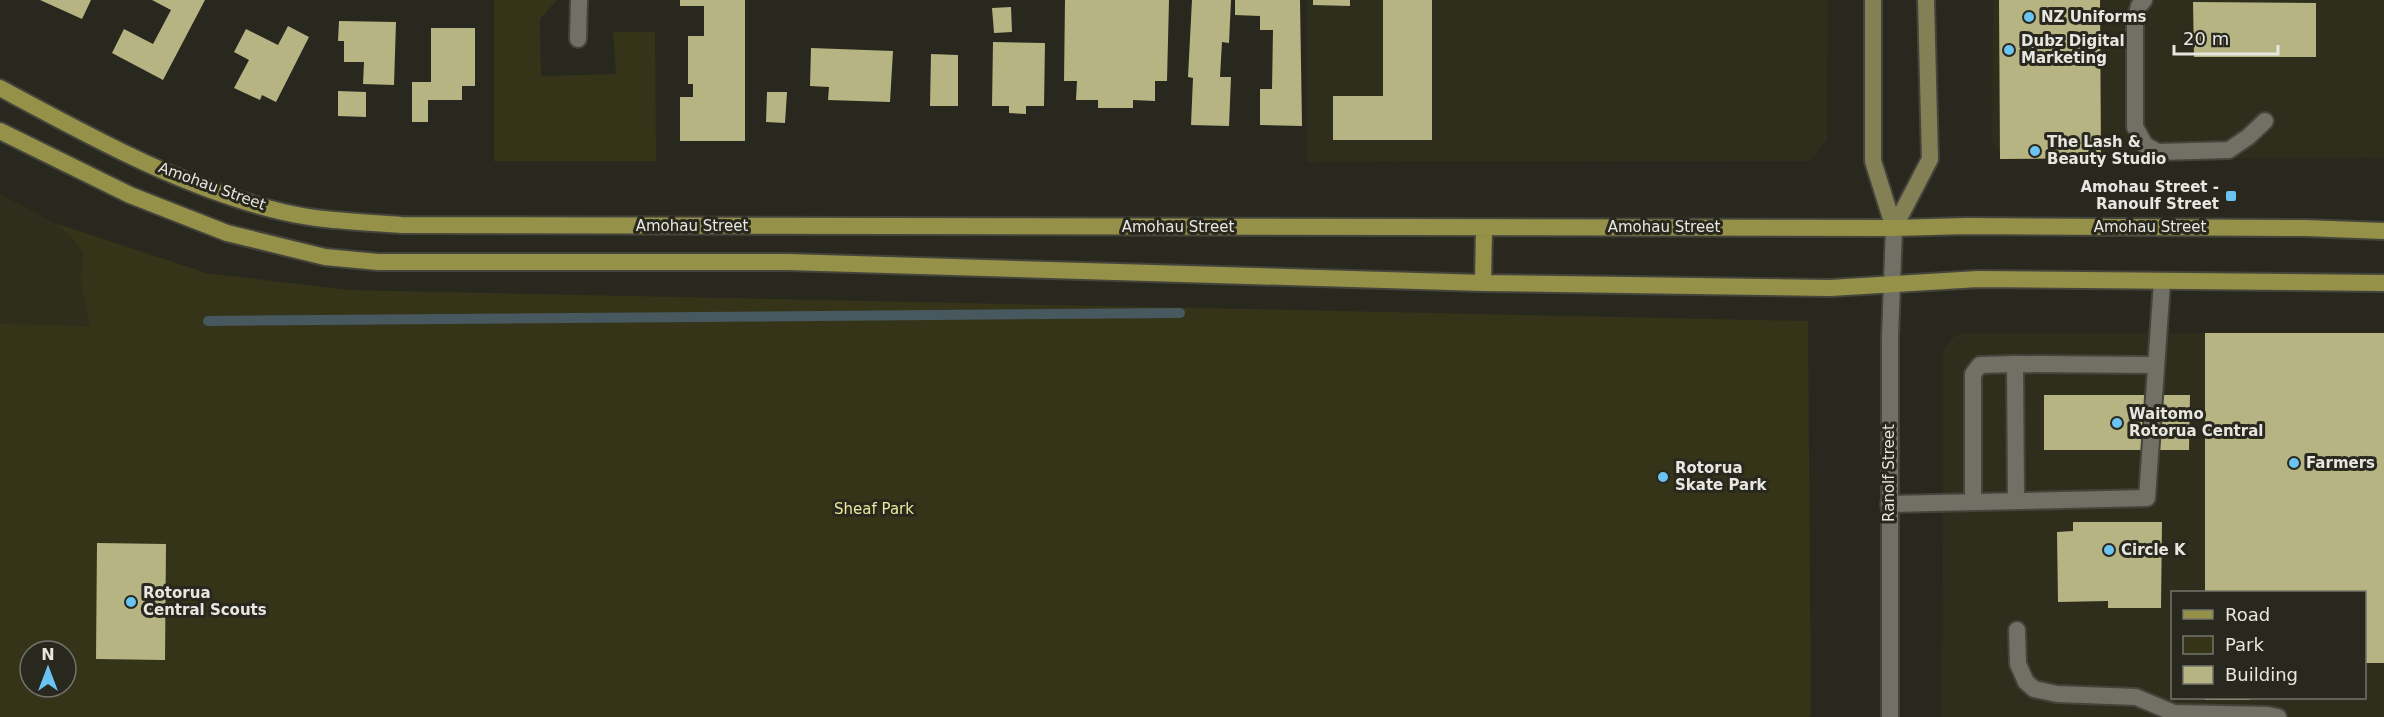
<svg xmlns="http://www.w3.org/2000/svg" width="2384" height="717" viewBox="0 0 2384 717" font-family="'DejaVu Sans',sans-serif">
<style>
.built{fill:#2f2e1d;fill-rule:evenodd}
.green{fill:#353419;fill-rule:evenodd}
.lines{fill:none;stroke-linecap:round;stroke-linejoin:round}
.stream{stroke:#47585e;stroke-width:10}
.building{fill:#b6b483}
.service-casing{stroke:#44443c;stroke-width:20}
.minor-casing{stroke:#44443c;stroke-width:20}
.tertiary-casing{stroke:#44443c;stroke-width:20}
.secondary-casing{stroke:#44443c;stroke-width:20}
.primary-casing{stroke:#44443c;stroke-width:20}
.service{stroke:#707064;stroke-width:16}
.minor{stroke:#707064;stroke-width:16}
.tertiary{stroke:#707064;stroke-width:16}
.secondary{stroke:#838056;stroke-width:16}
.primary{stroke:#969148;stroke-width:16}
.poi-dot{fill:#6ac3f1;stroke:#29281e;stroke-width:2}
.labels{text-anchor:middle;dominant-baseline:central;stroke-width:6;stroke-linejoin:round;paint-order:stroke}
.poi-label{font-size:15px;font-weight:bold;fill:#e7e6e0;stroke:#29281e;text-anchor:start}
.street-label{font-size:15px;fill:#e7e6e0;stroke:#29281e}
.park-label{font-size:15px;fill:#ece79c;stroke:#29281e}
</style>
<rect width="100%" height="100%" fill="#29281e"/>
<!-- built -->
<path class="built" d="M1307 0H1828L1827 140 1810 161 1307 162Z
M1993 0H2384V158L2008 159 1992 143Z
M0 194 55 223 73 239 83 253 81 280 89 326 0 325Z
M1961 333H2384V717H1941L1943 571 1942 352 1951 339ZM2172 592H2364V698H2172Z"/>
<!-- green -->
<path class="green" d="M494 0H557L540 19 541 76 616 74 613 32H655L656 161H494Z
M55 223 206 273 349 290 1808 321 1811 715 1809 717H0V324L89 326 81 280 83 253 73 239ZM30 651H66V687H30Z"/>
<g class="lines">
<!-- stream -->
<path class="stream" d="M208 321 1180 313"/>
</g>
<!-- building -->
<path class="building" d="M40 0H91L82 19Z
M152 0H205L163 80 112 53 124 29 153 44 171 10Z
M680 0H745V141H680V97H693V84H688V36H704V6H680Z
M1065 0H1169L1167 81H1155V101L1133 100V108H1098V100H1076L1077 81H1064Z
M1192 0H1231L1229 43 1222 42 1220 77H1231L1229 126 1191 125 1193 78 1188 77Z
M1235 0H1300L1302 126 1260 125V89H1272L1273 30H1260V16L1235 15Z
M1313 0H1350V6L1313 5Z
M1383 0H1432V140H1333V96H1383Z
M1999 0H2100L2101 158 2000 159Z
M2193 2 2316 3V57H2194Z
M1011 7 1012 32 994 33 992 8Z
M339 21 396 22 394 85 363 84 364 62H344V41H338Z
M288 26 309 37 276 102 262 95 260 100 234 88 249 60 234 52 246 29 278 45Z
M431 28H475V86H462V100H428V122H412V82H431Z
M993 42 1045 43 1044 106H1026V114L1009 113V106H992Z
M811 48 893 51 890 102 828 100 829 87 810 86Z
M931 54 958 55V106H930Z
M338 91 366 92V117L338 116Z
M767 92H787L785 123 766 122Z
M2205 333H2384V663H2364V592H2205Z
M2044 395H2190L2189 450H2044Z
M2073 522H2162L2161 608H2108V601L2058 602 2057 532 2073 531Z
M97 543 166 544 165 660 96 659Z
M2205 698H2250V700H2205Z"/>
<g class="lines">
<defs>
<path id="service" d="M2144 0 2139 6 2135 22V127L2145 145 2158 152 2229 150 2248 137 2265 121
M1973 501V374L1980 365 2015 364
M2016 501 2015 364 2155 365
M1889 504 2147 498 2162 282
M2017 630 2018 664 2026 682 2034 689 2057 694 2136 697 2174 713 2268 715 2278 717"/>
<path id="minor" d="M578 39 579 0"/>
<path id="tertiary" d="M1890 717V338L1894 228"/>
<path id="secondary" d="M1873 0V161L1894 228
M1894 228 1930 159 1926 0"/>
<path id="primary" d="M0 88C89 136 184 189 283 212 321 221 362 222 401 225L1894 228 1967 226 2305 228 2384 231
M0 131 130 195 227 233 325 257 378 262H788L1483 283 1830 288 1978 279 2384 283
M1483 283 1484 228"/>
</defs>
<!-- service casing -->
<use href="#service" class="service-casing"/>
<!-- minor casing -->
<use href="#minor" class="minor-casing"/>
<!-- tertiary casing -->
<use href="#tertiary" class="tertiary-casing"/>
<!-- secondary casing -->
<use href="#secondary" class="secondary-casing"/>
<!-- primary casing -->
<use href="#primary" class="primary-casing"/>
<!-- service -->
<use href="#service" class="service"/>
<!-- minor -->
<use href="#minor" class="minor"/>
<!-- tertiary -->
<use href="#tertiary" class="tertiary"/>
<!-- secondary -->
<use href="#secondary" class="secondary"/>
<!-- primary -->
<use href="#primary" class="primary"/>
</g>
<!-- markers -->
<g class="poi-dot">
<circle cx="2029" cy="17" r="6"/>
<circle cx="2009" cy="50" r="6"/>
<circle cx="2035" cy="151" r="6"/>
<rect x="2225" y="190" width="12" height="12" rx="3"/>
<circle cx="2117" cy="423" r="6"/>
<circle cx="2294" cy="463" r="6"/>
<circle cx="1663" cy="477" r="6"/>
<circle cx="2109" cy="550" r="6"/>
<circle cx="131" cy="602" r="6"/>
</g>
<g class="labels">
<!-- poi labels -->
<g class="poi-label">
<text x="2041" y="17">NZ Uniforms</text>
<text x="2021" y="41">Dubz Digital<tspan x="2021" dy="17">Marketing</tspan></text>
<text x="2047" y="142">The Lash &amp;<tspan x="2047" dy="17">Beauty Studio</tspan></text>
<text x="2219" y="187" text-anchor="end">Amohau Street -<tspan x="2219" dy="17">Ranoulf Street</tspan></text>
<text x="2129" y="414">Waitomo<tspan x="2129" dy="17">Rotorua Central</tspan></text>
<text x="2306" y="463">Farmers</text>
<text x="1675" y="468">Rotorua<tspan x="1675" dy="17">Skate Park</tspan></text>
<text x="2121" y="550">Circle K</text>
<text x="143" y="593">Rotorua<tspan x="143" dy="17">Central Scouts</tspan></text>
</g>
<!-- street labels -->
<g class="street-label">
<text transform="translate(212 186) rotate(20)">Amohau Street</text>
<text x="692" y="226">Amohau Street</text>
<text x="1178" y="227">Amohau Street</text>
<text x="1664" y="227">Amohau Street</text>
<text x="2150" y="227">Amohau Street</text>
<text transform="translate(1889 473) rotate(-90)">Ranolf Street</text>
</g>
<!-- park labels -->
<g class="park-label">
<text x="874" y="509">Sheaf Park</text>
</g>
</g>
<!-- legend -->
<rect x="2171" y="591" width="195" height="108" fill="#29281e" stroke="#75746c" stroke-width="1.5"/>
<rect x="2183" y="610" width="30" height="9" fill="#969148" stroke="#75746c" stroke-width="1.5"/>
<text x="2225" y="621" font-size="18" fill="#e7e6e0">Road</text>
<rect x="2183" y="636" width="30" height="18" fill="#353419" stroke="#75746c" stroke-width="1.5"/>
<text x="2225" y="651" font-size="18" fill="#e7e6e0">Park</text>
<rect x="2183" y="666" width="30" height="18" fill="#b6b483" stroke="#75746c" stroke-width="1.5"/>
<text x="2225" y="681" font-size="18" fill="#e7e6e0">Building</text>
<!-- north arrow -->
<g transform="translate(48 669)"><circle r="28" fill="#29281e" stroke="#75746c" stroke-width="1.5"/>
<path d="M0-4.5L10 22L0 15L-10 22Z" fill="#6ac3f1"/>
<text y="-9" font-size="16" font-weight="bold" text-anchor="middle" fill="#e7e6e0">N</text>
</g>
<!-- scale -->
<path d="M2174 45v9h104v-9" fill="none" stroke="#e7e6e0" stroke-width="3"/>
<text x="2183" y="45" font-size="18" fill="#e7e6e0" stroke="#29281e" stroke-width="4.5" paint-order="stroke">20 m</text>
</svg>
